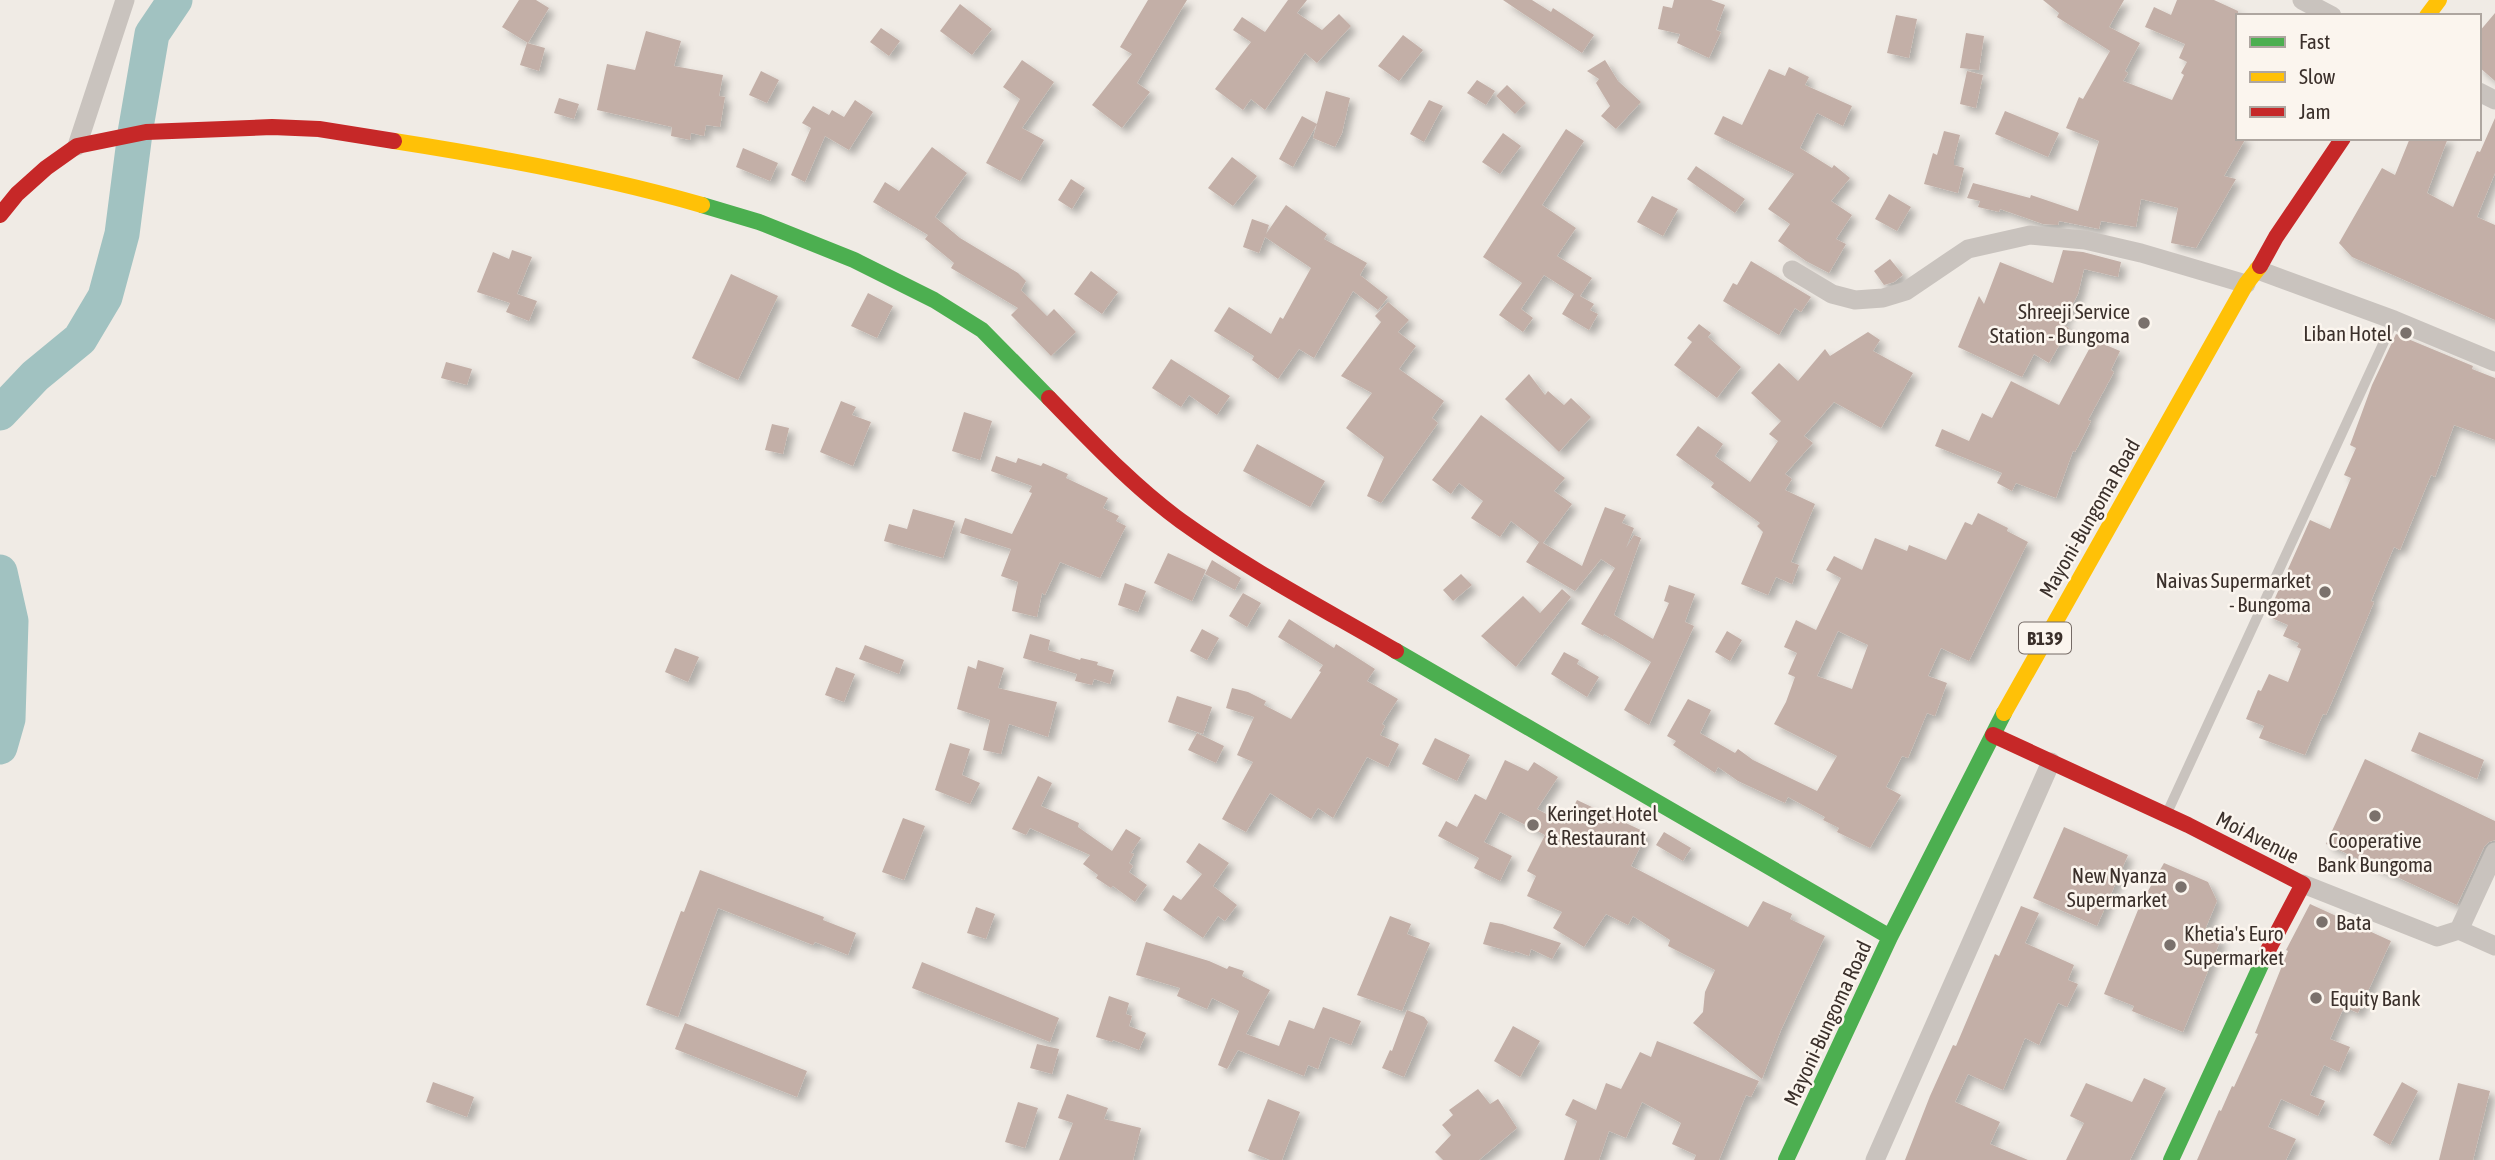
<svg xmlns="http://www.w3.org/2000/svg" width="2495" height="1160" viewBox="0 0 2495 1160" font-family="'Asap Condensed',sans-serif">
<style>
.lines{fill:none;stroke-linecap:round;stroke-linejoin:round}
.river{stroke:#a1c2c1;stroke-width:35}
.building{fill:#c3afa7;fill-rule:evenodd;filter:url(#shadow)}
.lane{stroke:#c9c3be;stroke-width:10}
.street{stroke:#c9c3be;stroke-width:19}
.fast{stroke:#4caf50;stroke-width:16}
.slow{stroke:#ffc107;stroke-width:16}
.jam{stroke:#c62828;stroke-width:16}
.poi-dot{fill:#7a716c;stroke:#fbf5ee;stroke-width:2.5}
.labels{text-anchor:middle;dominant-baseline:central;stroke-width:5;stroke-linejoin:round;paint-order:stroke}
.shield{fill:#fbf5ee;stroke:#756b66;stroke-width:2}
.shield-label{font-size:19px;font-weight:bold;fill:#3b302b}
.poi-label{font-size:21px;fill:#3b302b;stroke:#fbf5ee;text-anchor:end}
.street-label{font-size:21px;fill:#3b302b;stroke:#fbf5ee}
</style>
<defs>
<filter id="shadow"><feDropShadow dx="5.5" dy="5.5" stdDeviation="3.5" flood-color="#0004"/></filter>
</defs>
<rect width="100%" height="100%" fill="#f0ebe5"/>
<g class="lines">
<!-- river -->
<path class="river" d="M0 413 35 376 80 339 105 297 122 234 135 133 152 34 175 0
M0 572 11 621 8 719 0 747"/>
</g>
<!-- building -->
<path class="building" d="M519 0H536L549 8 528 43 502 27Z
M1148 0H1187L1137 83 1150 92 1122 128 1092 105 1132 54 1120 47Z
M1288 0H1307L1297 13 1322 30 1339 14 1351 26 1317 63 1305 53 1265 110 1251 99 1243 110 1215 89 1251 42 1233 30 1242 17 1265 32Z
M1503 0H1532L1551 12 1553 8 1594 35 1582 53Z
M1674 0H1711L1725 5 1716 30 1721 32 1709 58 1677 43 1680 34 1658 29 1663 6 1672 8Z
M2043 0H2124L2109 27 2140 43 2125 71 2128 73 2123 81 2172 100 2184 75 2181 73 2187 62 2179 58 2185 44 2145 27 2154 7 2171 15 2177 0H2214L2238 11V138H2246L2224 176 2236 179 2196 248 2171 243 2178 208 2141 199 2136 227 2101 221 2099 229 2059 221 2058 225 2043 224 2000 209 1999 212 1978 207 1980 201 1967 198 1973 183 2030 198 2031 195 2078 211 2099 141 2066 128 2079 97 2083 99 2110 51 2057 17 2059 13Z
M960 4 992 29 972 55 940 31Z
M2495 13V81L2479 67V32Z
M1896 15 1917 19 1909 58 1887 53Z
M881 28 900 41 889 56 870 42Z
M646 31 681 41 674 66 723 75 719 96 725 97 720 127 706 125 704 136 691 133 690 140 671 136 672 127 597 110 607 64 635 70Z
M1966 33 1984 36 1979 70 1960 68Z
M1403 35 1423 50 1399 81 1378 66Z
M527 43 545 48 539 71 520 65Z
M1022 60 1054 82 1022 128 1044 140 1020 181 986 163 1020 99 1003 87Z
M1605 60 1618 81 1641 102 1616 129 1601 116 1610 106 1596 83 1599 79 1587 71Z
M1789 67 1809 77 1805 85 1852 106 1843 126 1817 113 1800 148 1832 168 1834 165 1850 178 1831 201 1852 215 1836 239 1846 244 1829 273 1806 261 1778 241 1790 224 1768 209 1794 174 1714 134 1723 116 1742 125 1769 69 1785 76Z
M761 71 779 80 767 103 749 95Z
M1967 71 1983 75 1976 108 1960 104Z
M1477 80 1495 91 1486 105 1467 93Z
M1507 85 1526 103 1515 114 1496 96Z
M1326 91 1350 98 1342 133 1335 147 1313 138Z
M559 98 579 104 574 119 554 113Z
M855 100 873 112 849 150 825 136 805 182 791 175 811 128 802 123 813 106 829 115 832 110 844 117Z
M1429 100 1443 106 1424 142 1410 134Z
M2005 111 2059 133 2048 157 1995 134Z
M1302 116 1317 124 1293 167 1279 159Z
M2495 118V173L2477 217 2495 225V320L2352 257 2339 243 2382 168 2395 175 2410 138H2448L2427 193 2453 207 2477 151 2480 152Z
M1566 129 1584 141 1542 205 1576 228 1557 256 1592 278 1580 296 1594 304 1590 310 1598 314 1589 330 1562 314 1574 294 1544 275 1521 309 1533 318 1523 332 1499 315 1522 283 1483 257Z
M1944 131 1960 135 1954 159V165L1964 168 1958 193 1924 184 1933 153 1937 155Z
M1503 133 1521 146 1500 174 1482 162Z
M932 147 967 173 935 217 960 238 1018 273 1026 281 1021 290 1047 316 1054 309 1076 332 1051 356 1011 315 1018 308 951 268 954 263 925 239 928 235 873 202 885 182 899 191Z
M743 148 778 163 770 181 736 167Z
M1232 157 1257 176 1233 206 1208 188Z
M1696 166 1745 199 1735 213 1687 179Z
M1071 179 1085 188 1072 209 1058 200Z
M1889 194 1911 207 1897 231 1875 219Z
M1652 196 1678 209 1663 236 1637 222Z
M1286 205 1327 234 1324 239 1367 263 1360 275 1388 297 1378 310 1353 291 1314 358 1299 349 1278 379 1252 360 1254 356 1214 331 1229 307 1271 334 1280 317 1283 319 1311 268 1265 237 1259 253 1243 247 1252 219 1269 225 1266 234Z
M512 250 532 257 517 294 537 301 529 321 506 312 510 303 477 292 493 252 509 259Z
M2063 250 2083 252 2121 262 2118 277 2084 269 2078 294 2062 324 2069 328 2049 363 2034 354 2022 377 1958 347 1979 296 1984 304 2000 262 2053 283Z
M1890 259 1903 275 1894 282 1884 285 1874 271Z
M1751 261 1811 297 1801 312 1795 308 1779 335 1723 301 1733 283 1737 285Z
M1091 271 1118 292 1102 314 1074 294Z
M731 274 778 296 738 380 692 358Z
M868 293 893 306 877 338 851 326Z
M1388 302 1409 320 1398 332 1416 346 1399 369 1444 401 1432 418 1438 423 1381 503 1367 496 1384 457 1346 428 1372 393 1341 376 1381 322 1375 316Z
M1699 324 1711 333 1708 337 1741 367 1717 398 1674 365 1692 342 1687 338Z
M1868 332 1880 340 1873 351 1913 373 1881 428 1834 402 1804 436 1813 443 1785 474 1792 479 1785 490 1815 504 1791 562 1799 565 1792 584 1776 577 1768 595 1741 584 1763 532 1757 526 1760 523 1711 487 1714 483 1676 455 1698 426 1723 444 1715 456 1750 482 1778 441 1769 434 1781 421 1751 393 1779 363 1798 381 1825 349 1830 356Z
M2396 334 2473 366 2472 369 2495 378V440L2454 425 2435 477 2431 475 2400 550 2394 547 2371 601 2374 602 2337 690 2326 715 2323 714 2305 755 2259 738 2264 726 2246 719 2258 690 2261 691 2269 674 2288 682 2301 649 2297 647 2299 643 2283 636 2288 625 2267 616 2310 520 2330 529 2351 478 2344 475 2356 448 2350 445 2372 385Z
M2094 340 2120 351 2111 370 2114 372 2088 420 2091 421 2075 452 2073 451 2056 498 2016 483 2012 491 1997 483 2002 473 1935 446 1942 429 1969 441 1982 413 1992 418 2011 381 2059 405Z
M1171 359 1230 396 1217 415 1189 395 1181 407 1152 388Z
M446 362 472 369 467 385 441 378Z
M1529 374 1545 395 1548 391 1564 405 1571 398 1591 417 1559 452 1505 399Z
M841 401 856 407 852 415 871 422 853 466 820 452Z
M964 412 992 421 980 460 952 451Z
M1481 415 1565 478 1554 491 1572 504 1543 543 1582 566 1605 507 1626 515 1622 523 1634 528 1626 548 1634 535 1641 538 1614 615 1653 639 1669 603 1664 601 1669 585 1695 594 1685 622 1694 626 1649 725 1624 710 1651 662 1604 634 1603 636 1581 624 1615 568 1601 559 1575 591 1526 562 1539 542 1511 521 1500 537 1471 518 1483 501 1459 483 1451 494 1432 480Z
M772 424 789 428 783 454 765 450Z
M1257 444 1325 481 1310 507 1243 471Z
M996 456 1016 463 1018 458 1041 466 1043 463 1068 474 1066 478 1108 498 1103 508 1119 516 1116 521 1126 526 1100 578 1060 562 1045 595 1042 593 1037 617 1012 611 1018 582 1001 576 1011 549 960 533 965 518 1012 534 1032 493 1029 492 1032 486 991 471Z
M913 509 955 521 943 558 884 541 889 524 907 529Z
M1978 513 2008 528 2007 531 2028 542 1969 661 1941 648 1928 676 1947 683 1935 716 1927 713 1908 758 1902 756 1886 787 1901 795 1870 848 1837 832 1839 828 1823 820 1825 817 1788 797 1785 803 1738 781 1718 767 1715 773 1673 745 1676 741 1667 736 1688 699 1711 710 1700 733 1735 753 1738 749 1753 760 1817 791 1837 756 1774 724 1786 702 1795 677 1788 674 1797 653 1784 647 1796 620 1816 630 1841 578 1826 570 1834 556 1862 570 1875 538 1907 551 1909 545 1946 560 1965 522 1972 525ZM1838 631 1868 645 1852 689 1817 676Z
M1168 553 1206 570 1192 601 1154 583Z
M1212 560 1241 578 1235 590 1205 574Z
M1461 574 1472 585 1453 601 1443 590Z
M1125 583 1146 591 1138 612 1118 605Z
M1562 589 1571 597 1516 667 1481 636 1523 596 1540 613Z
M1243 593 1261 603 1247 627 1229 616Z
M1289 619 1334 648 1336 644 1375 669 1367 681 1398 699 1382 724 1385 726 1380 735 1399 744 1388 767 1367 757 1333 818 1318 808 1311 819 1270 793 1246 832 1222 819 1253 762 1237 755 1254 717 1226 708 1232 688 1248 692 1266 701 1264 705 1291 719 1321 672 1319 671 1323 665 1278 637Z
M1202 629 1219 638 1207 660 1190 651Z
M1727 631 1742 640 1730 661 1715 652Z
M1030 634 1050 640 1048 650 1080 660 1081 658 1098 662 1097 665 1114 670 1110 684 1094 679 1092 685 1075 681 1077 674 1023 658Z
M865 645 904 660 899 674 859 659Z
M675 648 699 657 688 682 665 672Z
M1564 652 1579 660 1577 664 1599 677 1587 697 1551 674Z
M978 660 1004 668 998 688 1057 702 1048 737 1009 724 1001 754 983 750 990 720 957 709 968 666 976 669Z
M836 667 855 674 844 702 825 695Z
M1177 696 1212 707 1203 734 1168 722Z
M2419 732 2484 760 2477 779 2411 751Z
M1197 733 1224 746 1216 763 1188 750Z
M1435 738 1470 755 1457 781 1422 764Z
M950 743 970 749 962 775 980 783 970 804 935 790Z
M2365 759 2495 821V840L2489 842 2484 847 2457 905 2326 844Z
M1505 760 1528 771 1534 762 1558 777 1537 809 1565 824 1577 800 1647 833 1631 866 1748 927 1763 901 1792 914 1790 919 1825 936 1781 1030 1762 1079 1693 1023 1703 1012 1705 992 1715 970 1668 946 1670 940 1633 916 1628 925 1606 914 1584 947 1553 928 1562 912 1527 896 1536 876 1527 871 1545 835 1500 812 1484 842 1512 856 1500 881 1474 868 1479 858 1438 836 1446 821 1457 827 1475 794 1486 800Z
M1038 776 1052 783 1041 806 1079 823 1078 827 1112 851 1126 829 1141 838 1131 853 1134 854 1129 863 1133 866 1129 872 1147 885 1135 902 1113 886 1111 888 1096 878 1098 875 1083 864 1090 855 1030 828 1026 835 1012 829Z
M903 818 925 826 904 880 882 872Z
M2064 827 2128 855 2097 926 2033 898Z
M1664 832 1691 848 1683 861 1656 845Z
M1199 843 1229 863 1213 886 1237 905 1225 921 1218 916 1203 938 1163 910 1173 895 1181 900 1202 874 1186 862Z
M2164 863 2208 882 2217 901 2204 932 2221 939 2183 1032 2132 1011 2134 1006 2104 994 2140 905Z
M700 870 824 917 823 920 856 933 848 955 815 942 813 945 718 908 678 1017 646 1005 681 911 684 912Z
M2310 904 2391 941 2358 1013 2344 1007 2330 1039 2350 1047 2339 1072 2324 1065 2310 1095 2325 1101 2318 1116 2281 1099 2268 1127 2296 1139 2286 1160H2197L2219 1110 2221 1111 2232 1086 2234 1087 2258 1034 2255 1033 2288 951 2286 950Z
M2021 906 2039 913 2025 943 2074 965 2068 980 2078 984 2067 1007 2058 1003 2039 1045 2025 1038 2003 1090 1968 1074 1955 1102 2000 1122 1990 1144 2028 1160H1905L1930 1096 1953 1045 1956 1046 1995 954 1999 956Z
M976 907 995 914 986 939 967 933Z
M1390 916 1411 924 1407 934 1430 943 1402 1011 1357 995Z
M1490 922 1502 924 1561 943 1552 959 1531 949 1529 956 1515 951V953L1483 944Z
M1146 942 1209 961 1227 969 1229 966 1244 971 1242 976 1270 990 1246 1034 1279 1046 1289 1020 1314 1029 1323 1007 1361 1021 1351 1045 1330 1037 1318 1069 1308 1065 1304 1076 1238 1050 1227 1069 1218 1065 1239 1011 1212 998 1207 1009 1177 996 1180 988 1136 975Z
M922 962 1059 1018 1050 1042 912 988Z
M1109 996 1129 1003 1126 1014 1132 1016 1129 1026 1146 1033 1139 1050 1113 1040 1112 1042 1096 1037Z
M1407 1010 1424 1017 1428 1022 1404 1077 1382 1068 1390 1050 1392 1051Z
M685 1023 807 1071 797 1097 675 1049Z
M1513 1026 1540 1041 1520 1077 1494 1061Z
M1657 1041 1759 1081 1751 1097 1746 1095 1719 1160H1694L1696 1155 1672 1144 1681 1123 1642 1102 1626 1138 1609 1131 1599 1160H1564L1577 1121 1565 1115 1573 1099 1596 1110 1606 1083 1621 1089 1640 1052 1651 1057Z
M1037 1044 1059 1049 1052 1074 1030 1068Z
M2144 1078 2166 1088 2130 1160H2066L2084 1123 2070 1116 2086 1083 2132 1102Z
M433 1082 474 1097 467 1117 426 1102Z
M2402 1082 2418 1091 2390 1145 2373 1135Z
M2458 1083 2490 1091 2473 1160H2439Z
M1478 1089 1490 1104 1498 1099 1517 1128 1479 1160H1443L1435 1152 1451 1135 1442 1125 1453 1115 1449 1110Z
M1067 1094 1108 1108 1104 1119 1141 1128 1133 1160H1059L1073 1123 1058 1118Z
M1268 1099 1300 1112 1282 1160H1270L1248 1151Z
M1018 1102 1038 1108 1025 1148 1005 1142Z"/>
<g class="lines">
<!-- lane -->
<path class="lane" d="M2167 813 2394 320"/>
<!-- street -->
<path class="street" d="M2302 0 2332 16
M2479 92 2495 100
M77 146 125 0
M1792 270 1832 294 1855 300 1883 298 1906 291 1968 249 2030 235 2085 240 2141 253 2246 284
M2258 270 2394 320 2495 362
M2303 884 2437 937 2459 930 2495 946
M2459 930 2495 852
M1875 1160 2051 762"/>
<!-- fast -->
<path class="fast" d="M702 205 759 222 854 260 934 300 982 330 1049 398
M1396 651 1890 937
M1786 1160 1890 937 2004 713
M2171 1160 2266 954"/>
<!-- slow -->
<path class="slow" d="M2427 16 2439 0
M394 141C497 157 601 176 702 205
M2004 713 2246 284 2260 266"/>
<!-- jam -->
<path class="jam" d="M0 215 17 194 46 168 77 146 146 132 272 127 319 129 394 141
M2260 266 2276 237 2343 138
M1049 398C1091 441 1133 486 1181 521 1249 570 1324 609 1396 651
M1993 735 2188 825 2303 884 2266 954"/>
</g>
<!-- markers -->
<g class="poi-dot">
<circle cx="2144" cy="323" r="7"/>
<circle cx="2406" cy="333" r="7"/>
<circle cx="2325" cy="592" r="7"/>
<circle cx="2375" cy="816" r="7"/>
<circle cx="1533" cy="825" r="7"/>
<circle cx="2181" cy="887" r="7"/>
<circle cx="2322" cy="922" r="7"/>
<circle cx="2170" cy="945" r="7"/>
<circle cx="2316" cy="998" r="7"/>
</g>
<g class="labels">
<!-- shield labels -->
<rect class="shield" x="2019" y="622.5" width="52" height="31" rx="5"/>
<g class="shield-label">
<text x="2045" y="638">B139</text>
</g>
<!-- poi labels -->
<g class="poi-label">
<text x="2130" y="311">Shreeji Service<tspan x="2130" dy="24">Station - Bungoma</tspan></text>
<text x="2392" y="333">Liban Hotel</text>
<text x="2311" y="580">Naivas Supermarket<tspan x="2311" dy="24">- Bungoma</tspan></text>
<text x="1547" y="813" text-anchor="start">Keringet Hotel<tspan x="1547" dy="24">&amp; Restaurant</tspan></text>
<text x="2375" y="840" text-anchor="middle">Cooperative<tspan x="2375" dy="24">Bank Bungoma</tspan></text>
<text x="2167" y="875">New Nyanza<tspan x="2167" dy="24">Supermarket</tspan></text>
<text x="2336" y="922" text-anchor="start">Bata</text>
<text x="2184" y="933" text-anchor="start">Khetia's Euro<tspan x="2184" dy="24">Supermarket</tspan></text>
<text x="2330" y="998" text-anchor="start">Equity Bank</text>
</g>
<!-- street labels -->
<g class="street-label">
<text transform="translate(2089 518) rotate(-60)">Mayoni-Bungoma Road</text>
<text transform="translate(2258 837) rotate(27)">Moi Avenue</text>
<text transform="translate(1827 1023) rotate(-65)">Mayoni-Bungoma Road</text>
</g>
</g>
<!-- legend -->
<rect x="2236" y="14" width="245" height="126" fill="#fbf5ee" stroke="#aea6a0" stroke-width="2"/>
<rect x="2250" y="37" width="35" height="10" fill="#4caf50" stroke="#aea6a0" stroke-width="2"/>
<text x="2299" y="49" font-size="21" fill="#3b302b">Fast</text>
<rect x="2250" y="72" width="35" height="10" fill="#ffc107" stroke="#aea6a0" stroke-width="2"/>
<text x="2299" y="84" font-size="21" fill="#3b302b">Slow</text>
<rect x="2250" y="107" width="35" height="10" fill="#c62828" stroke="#aea6a0" stroke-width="2"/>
<text x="2299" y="119" font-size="21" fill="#3b302b">Jam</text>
</svg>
